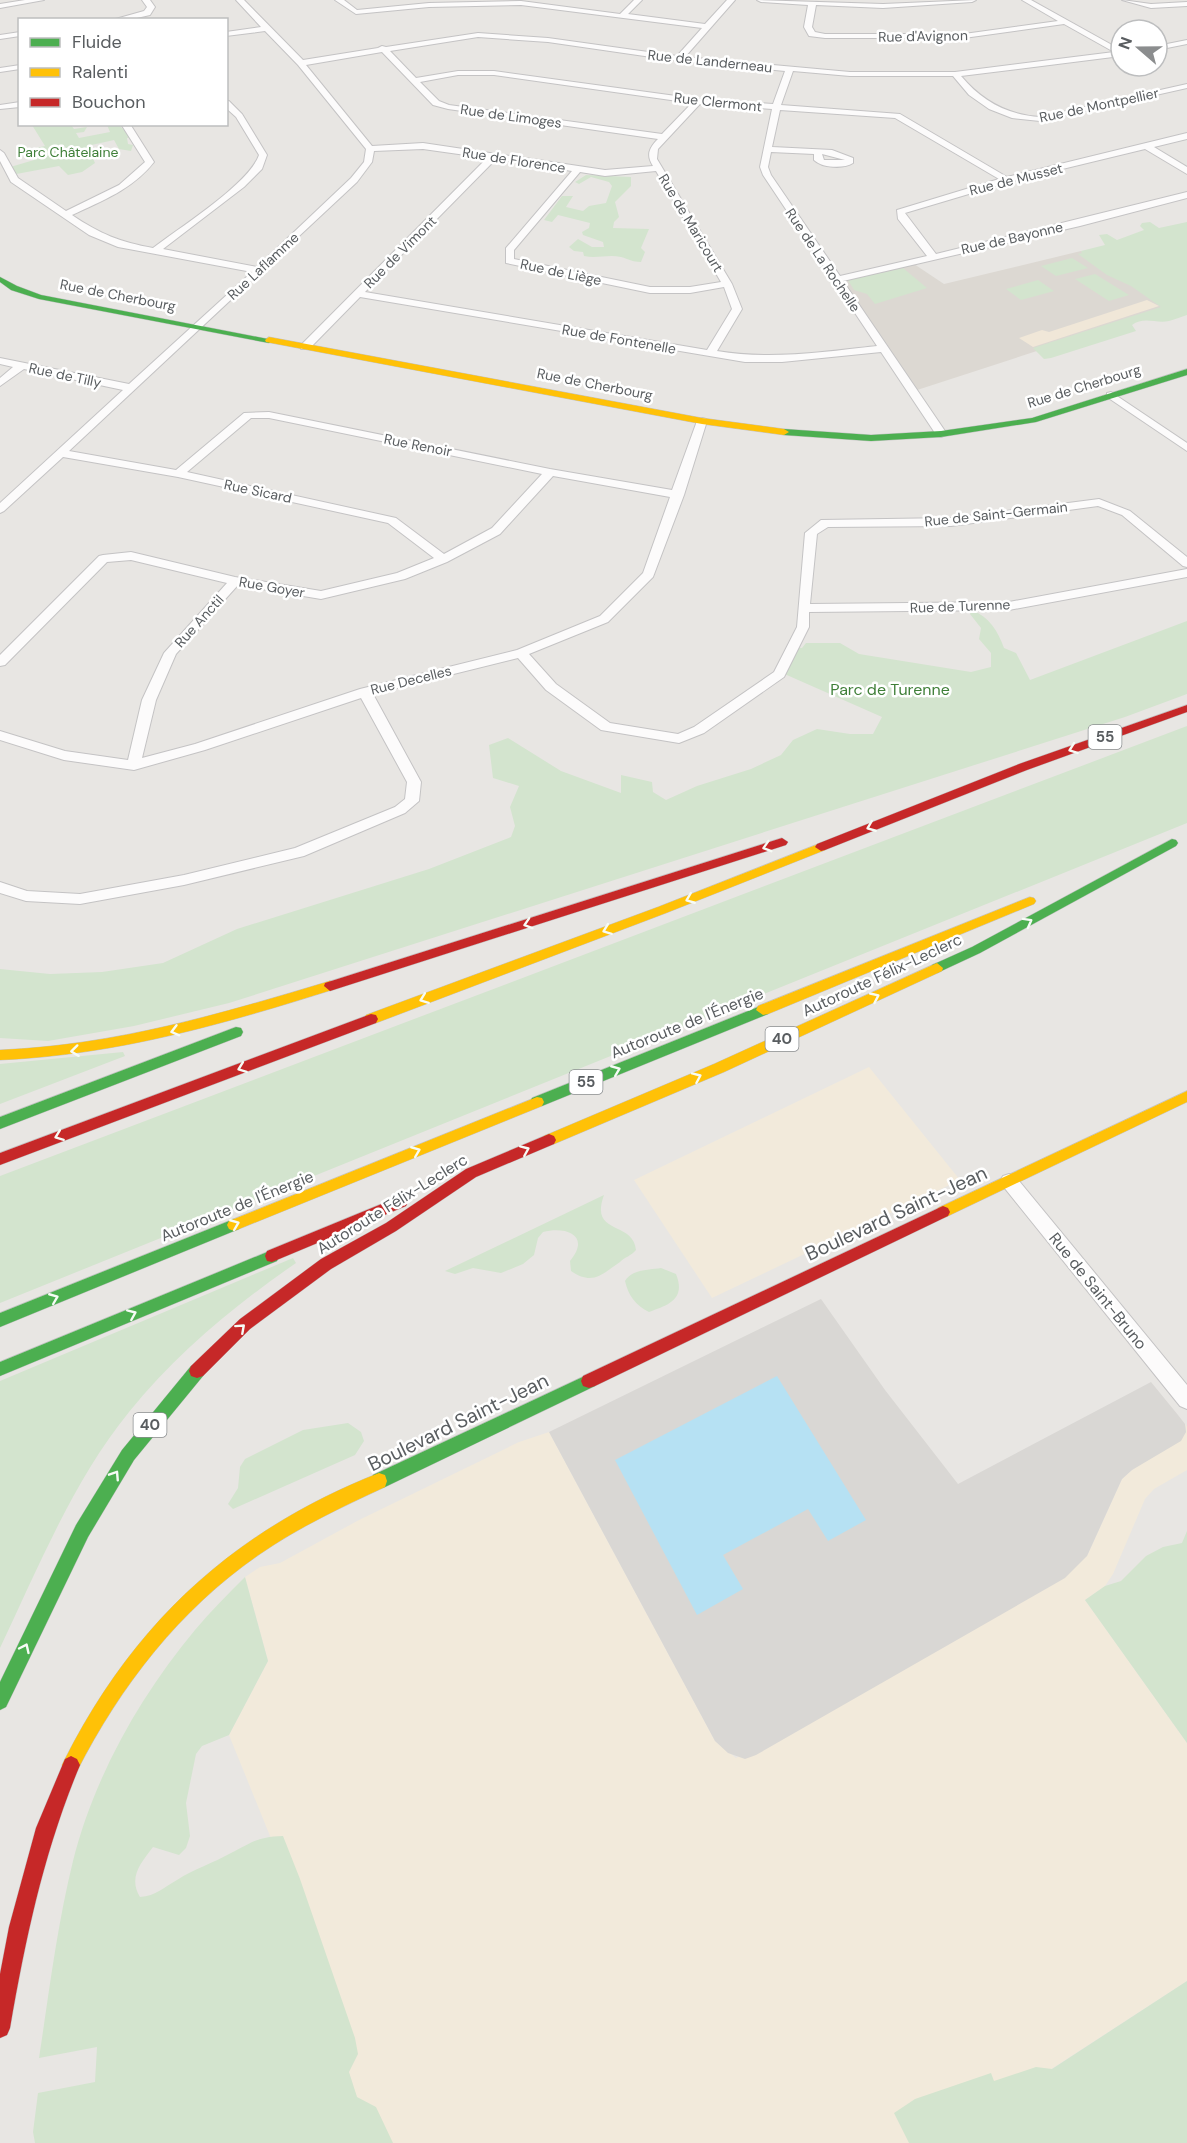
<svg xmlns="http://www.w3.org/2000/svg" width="1187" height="2143" viewBox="0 0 1187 2143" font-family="'DM Sans',sans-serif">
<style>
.commercial{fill:#f2eadb}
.industrial{fill:#d9d7d4}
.education{fill:#dcd8d2}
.green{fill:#d3e4ce}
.sand{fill:#f0e7d8}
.water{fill:#b6e1f3}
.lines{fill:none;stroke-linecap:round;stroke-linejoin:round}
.street-casing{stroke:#c4c3c4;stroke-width:2}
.fast-casing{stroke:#c3c3c4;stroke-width:1}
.slow-casing{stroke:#c3c3c4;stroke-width:1}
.jam-casing{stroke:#c3c3c4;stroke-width:1}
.street{fill:#fcfbfb;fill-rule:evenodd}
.fast{fill:#4caf50;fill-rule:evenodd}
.slow{fill:#ffc107;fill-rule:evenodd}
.jam{fill:#c62828;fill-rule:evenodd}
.oneway{stroke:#f6fbf6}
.labels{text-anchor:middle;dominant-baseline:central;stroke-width:5;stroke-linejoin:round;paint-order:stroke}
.far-street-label{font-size:14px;fill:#595d60;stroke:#fff}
.far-park-label{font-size:14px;fill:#3f7f38;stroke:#fff}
.shield{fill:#fff;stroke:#8b8e90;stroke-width:1.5}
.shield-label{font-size:15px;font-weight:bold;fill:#595d60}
.park-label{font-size:16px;fill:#3f7f38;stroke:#fff}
.street-label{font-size:16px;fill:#595d60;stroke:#fff}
.near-street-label{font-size:20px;fill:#595d60;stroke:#fff}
</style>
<rect width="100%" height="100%" fill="#e8e6e3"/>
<!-- commercial -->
<path class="commercial" d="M869 1067 960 1180 712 1298 634 1180Z
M1185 1424 1187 1427V1470L1154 1489 1145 1499 1113 1574 1105 1586 1085 1600 1187 1743V1981L982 2114 997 2143H372L270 1836 229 1735 268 1661 245 1577 260 1567 280 1563 359 1520 519 1442 549 1432 715 1741 736 1758 1087 1556 1122 1479 1132 1470 1186 1432Z"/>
<!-- industrial -->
<path class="industrial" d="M821 1299 885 1390 958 1484 1151 1382 1178 1415 1185 1424 1186 1432 1181 1441 1132 1470 1122 1479 1087 1556 1065 1578 756 1755 745 1759 728 1753 715 1741 549 1432Z"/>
<!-- education -->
<path class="education" d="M1081 251 1169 308 911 392 837 280 914 264 944 284Z"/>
<!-- green -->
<path class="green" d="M32 125H71L74 129 87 127 84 132 76 133 79 138 110 132 107 125H119L124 130 128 129 133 137 127 138 128 144 133 145 131 151 119 149 114 140 87 146 95 163 82 172 68 175 59 166 11 175 7 168 34 160 36 154 32 152V149L45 146Z
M586 175 631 177V186L615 202 619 217 614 222 613 228 649 229 641 248 645 252 641 262C632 262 629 259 621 257 608 254 597 259 584 256L583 252 574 251 569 247 578 239 592 247H604L603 242 583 235 582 232 589 228 590 223 558 215 552 222 544 220 562 196H573L566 207 583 211 589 206 606 203 612 186 609 182 591 177 579 184 575 182Z
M1150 222 1159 228 1187 222V315C1181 317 1176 319 1169 321 1156 324 1144 316 1132 325L1136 331 1051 358 1044 359 1033 348 1161 307 1131 286 1107 275 1078 254 1082 253 1081 251 1105 245 1099 235 1107 234 1117 240 1144 230 1140 226 1142 223Z
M1072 258 1088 268 1056 276 1041 266Z
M903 268 927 288 875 304 867 294 854 290 848 280Z
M1095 274 1129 295 1109 301 1075 279Z
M1038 280 1054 291 1021 300 1006 289Z
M972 610C989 617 998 631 1004 648L1016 653 1030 680 1187 621V694L1125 717 229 1003 134 1026 48 1041 0 1038V969L50 974 102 972 163 963 237 929 429 869 511 837 515 826 510 807 519 786 493 778 489 745 508 738 561 771 621 793V775L652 782 653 792 666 800 697 786 751 769 781 755 793 740 817 729 850 734H873L882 717 780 672 793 647 802 648 806 643H840L859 654 971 672 991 667V653L979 639 981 628 970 614Z
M1187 726V823L0 1303V1176Z
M123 1052 125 1056 0 1104V1064Z
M604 1195C589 1236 633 1220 636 1250 631 1256 625 1257 620 1262 602 1274 593 1286 571 1271L570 1261C591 1236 567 1226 543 1232L538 1238 534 1255 523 1264 501 1273 473 1268 455 1274 445 1271Z
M293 1258 296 1263C235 1305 176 1354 129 1412 73 1481 38 1568 0 1648V1381Z
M661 1268 676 1274C686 1299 669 1305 649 1312 636 1306 628 1295 625 1281 632 1269 649 1270 661 1268Z
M348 1423 361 1432 364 1441 355 1455 233 1509 228 1504 238 1488 240 1467 245 1459 303 1430Z
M1187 1531V1743L1085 1600 1105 1586 1121 1581 1146 1556 1163 1547 1182 1543Z
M245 1577 268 1661 229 1735 202 1746 196 1754 186 1803 190 1836 186 1848 179 1855 153 1847C141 1863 128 1877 140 1897 156 1896 164 1887 177 1880 194 1869 213 1863 231 1853 253 1842 257 1837 283 1836L300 1879 355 2038 358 2054 349 2072 357 2097 376 2107 393 2143H35L33 2132 38 2093 95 2082 97 2047 39 2058C49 1993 57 1926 73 1861 94 1777 140 1696 195 1630 211 1611 228 1594 245 1577Z
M1187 1981V2143H909L894 2113 915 2099 991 2073 994 2081 1036 2067 1052 2069Z"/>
<!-- sand -->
<path class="sand" d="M1147 300 1159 306 1033 347 1019 338 1042 330 1049 332Z"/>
<!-- water -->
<path class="water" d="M777 1376 866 1520 828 1541 808 1509 723 1555 743 1589 697 1615 615 1460Z"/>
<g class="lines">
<defs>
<path id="street" d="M25 0H44L0 8V4Z
M142 0H150L155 7 150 15 128 20H112L144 11 147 7Z
M236 0H244L303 60 378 48 382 46 386 47 478 33 548 38 677 56 702 28 521 5 429 7 356 14 335 0H344L357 10 429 3 521 1 620 14 634 0H642L628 14 705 24 727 0H735L685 57 850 72H955L1114 52 1064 24 964 38H825L809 36 804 27 808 5 761 2 757 0 883 4 976 0 972 2 883 8 816 5 812 27 815 32 825 34H964L1058 21 1022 0H1031L1121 50V56L961 76C982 101 1007 115 1040 117L1187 84V88L1040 121 1012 118 989 109 969 95 953 76H850L793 71 781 105 900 114 1007 177 1187 133V139L1154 147 1187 167V174L1145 149 1009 182 905 213 936 254 1187 192V198L1080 226 843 281 947 434 941 437 937 436 881 352 782 362H745L360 297 309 349H301V345L487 158 423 149 374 151 372 162 357 182 69 451 176 470 244 413 269 412 550 469 672 490 697 421 702 418 706 419 707 421 684 495 653 577 608 622 529 654 556 684 610 723 678 734 694 727 774 672 797 627 805 533 821 520 951 518 1099 499 1130 511 1187 557V567L1183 566 1122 515 1098 506 951 526 828 527 817 534 810 604 1009 602 1187 569V577L1009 610 809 612V627L784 677 704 733 679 743 601 730 546 690 518 658 373 694 421 782 419 801 405 813 304 856 184 885 80 904 26 901 0 893V882L27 891 80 894 184 875 295 848 395 807 405 799 407 782 361 698 205 750 134 770 64 760 0 740V731L65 751 128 760 142 700 164 653 227 583 131 560 107 562 5 665 0 666V655L99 556 103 555 131 552 235 577 321 591 397 573 434 558 388 523 178 477 63 457 4 511 0 513V503L123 390 24 369 0 386V378L13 367 0 364V358L129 384 252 272 118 247 89 235 11 182 0 161V150L4 153 18 178 66 211 119 185 145 162 121 124H130L154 162C133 189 102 201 72 215 100 234 120 242 153 248 180 227 249 184 259 155L236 117 226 108V101H229L242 114 267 155 262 169 244 187 163 249 257 267 351 178 364 162 366 149 298 65 265 31 226 36V32L261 27ZM478 37 548 42 679 61 785 71 773 104 698 99 494 71H458L416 78 390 51ZM382 52 433 105 448 109 658 139C649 148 646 155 653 166L605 170 423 143 372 146 306 65ZM458 75H494L692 103 662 134 449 105 439 101 420 82ZM700 104 772 109 760 167 763 175 877 346C823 352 770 360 717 351L742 309 732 284 657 159 658 149ZM780 110 895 118 999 179 897 210 898 219 927 256 840 276 771 175 768 167 771 152 814 154V160C822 168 844 169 853 163V158L832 150 772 147ZM822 154 845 160H824ZM496 159 572 171 506 248V263L650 293H690L724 287 732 309 707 350 365 292ZM656 171 721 282 690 287H650L514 259V250L580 172 605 176ZM251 418H269L542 474 492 528 444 554 396 518 187 472ZM553 476 670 497 643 573 600 616 517 650 360 689 195 744 142 758 156 700 176 654 238 585 321 599 405 579 447 562 500 534Z
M1122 0 1151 4 1187 2V6L1151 8Z
M20 32V36L0 39V35Z
M1187 40V44L1157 50V46Z
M20 65V69L0 72V68Z
M20 102V107L0 109V105Z
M1111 392 1187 443V451L1107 397V393Z
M1009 1174 1015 1176 1187 1385V1409L1180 1406 1003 1186 1000 1181 1003 1176Z"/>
<path id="fast" d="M0 277 17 286 41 295 273 340 269 343 39 299 11 290 0 282Z
M1187 369V375L1036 422 941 437 871 441 784 435 779 432 784 429 871 435 941 431 1032 418Z
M1172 839 1176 840 1178 843 1176 846 980 953 937 973 931 968 932 965 972 947Z
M763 1005 770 1010 768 1014 542 1106H532L530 1102 532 1098Z
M236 1027 241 1028 243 1032 241 1036 0 1129V1117Z
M234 1219 239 1221 241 1225 239 1229 0 1327V1313Z
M272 1250 277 1251 279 1256 277 1261 0 1376V1362Z
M197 1364 203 1366 205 1371 203 1376 134 1460 88 1537 6 1707 0 1710V1682L76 1525 122 1450 191 1366Z
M589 1374 595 1376 597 1381 595 1386 385 1487 379 1489 373 1487 371 1481 373 1475Z"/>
<path id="slow" d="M269 337 702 418 784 429 789 432 784 435 702 424 266 342 265 340Z
M821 843 827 847 825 850 666 913 376 1023H366L364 1019 366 1015 658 907Z
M1030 897 1034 898 1036 901 1034 904 768 1014 763 1015 756 1010 758 1006Z
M937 963 943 968 942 971 724 1072 554 1144H544L542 1140 544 1136 714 1064Z
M330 981 336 986 335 989C224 1024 116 1055 0 1060V1050C116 1045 220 1014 330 981Z
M1187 1091V1102L948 1216 943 1218 938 1216 936 1212 938 1208Z
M537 1097 542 1098 544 1102 542 1106 239 1229 234 1231 229 1229 227 1225 229 1221Z
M379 1473 385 1475 387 1481 385 1487C342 1507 299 1527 260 1554 180 1609 121 1685 77 1771L71 1774 65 1771 62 1765 65 1759C135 1621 235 1530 379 1473Z"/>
<path id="jam" d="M1187 705V712L1027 770 825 850 821 851 815 847 817 844 1019 764Z
M782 838 788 842 786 845 330 991 324 986 325 983Z
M371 1014 376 1015 378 1019 376 1023 0 1165V1153Z
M549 1134 554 1136 556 1140 554 1144 476 1177 396 1231 331 1269 250 1329 203 1376 197 1378 191 1376 189 1371 191 1366 240 1319 321 1259 386 1223 466 1169Z
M401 1196 406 1198 408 1202 406 1206 272 1262 267 1261 265 1256 267 1251Z
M943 1206 948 1208 950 1212 948 1216 595 1386 589 1388 583 1386 581 1381 583 1376Z
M71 1756 77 1759 80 1765C44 1851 26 1936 10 2028L7 2035 0 2038V1974L9 1927 36 1828 65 1759Z"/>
</defs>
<!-- street casing -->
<use href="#street" class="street-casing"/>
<!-- fast casing -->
<use href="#fast" class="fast-casing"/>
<!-- slow casing -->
<use href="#slow" class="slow-casing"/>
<!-- jam casing -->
<use href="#jam" class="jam-casing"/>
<!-- street -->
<use href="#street" class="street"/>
<!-- fast -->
<use href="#fast" class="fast"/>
<!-- slow -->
<use href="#slow" class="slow"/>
<!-- jam -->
<use href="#jam" class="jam"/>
</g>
<!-- one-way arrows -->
<defs><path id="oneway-chevron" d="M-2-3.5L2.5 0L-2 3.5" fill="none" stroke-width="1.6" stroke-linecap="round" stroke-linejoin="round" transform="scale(1.5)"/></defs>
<g class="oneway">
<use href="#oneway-chevron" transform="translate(1073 749) rotate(160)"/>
<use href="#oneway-chevron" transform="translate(871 827) rotate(158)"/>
<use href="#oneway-chevron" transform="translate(767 847) rotate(163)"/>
<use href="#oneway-chevron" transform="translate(690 899) rotate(158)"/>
<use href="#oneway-chevron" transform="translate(1028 922) rotate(-29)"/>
<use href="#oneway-chevron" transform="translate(528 924) rotate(162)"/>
<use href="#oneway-chevron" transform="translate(607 930) rotate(159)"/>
<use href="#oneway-chevron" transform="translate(875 997) rotate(-25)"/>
<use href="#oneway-chevron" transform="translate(424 999) rotate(159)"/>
<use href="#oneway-chevron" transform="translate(175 1031) rotate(165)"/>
<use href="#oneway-chevron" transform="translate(75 1051) rotate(173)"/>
<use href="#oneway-chevron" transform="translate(242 1068) rotate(159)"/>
<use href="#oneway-chevron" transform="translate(616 1070) rotate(-22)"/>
<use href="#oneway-chevron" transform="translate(697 1077) rotate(-24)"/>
<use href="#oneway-chevron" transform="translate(59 1136) rotate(159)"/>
<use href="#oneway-chevron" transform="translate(525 1150) rotate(-23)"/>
<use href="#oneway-chevron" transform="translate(416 1151) rotate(-22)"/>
<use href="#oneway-chevron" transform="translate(235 1224) rotate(-22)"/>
<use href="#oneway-chevron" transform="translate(54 1298) rotate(-22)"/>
<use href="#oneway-chevron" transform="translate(132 1314) rotate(-23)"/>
<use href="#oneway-chevron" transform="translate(241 1328) rotate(-42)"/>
<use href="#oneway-chevron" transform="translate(115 1475) rotate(-57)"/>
<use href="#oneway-chevron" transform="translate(25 1648) rotate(-65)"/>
</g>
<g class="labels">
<!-- far-street labels -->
<g class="far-street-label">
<text transform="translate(923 36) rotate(-1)">Rue d'Avignon</text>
<text transform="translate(710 61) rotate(6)">Rue de Landerneau</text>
<text transform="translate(718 102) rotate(6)">Rue Clermont</text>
<text transform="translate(1099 105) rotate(-12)">Rue de Montpellier</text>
<text transform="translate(511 116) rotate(8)">Rue de Limoges</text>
<text transform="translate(514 160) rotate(9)">Rue de Florence</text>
<text transform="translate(1016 179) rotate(-14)">Rue de Musset</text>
<text transform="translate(691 223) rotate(59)">Rue de Maricourt</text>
<text transform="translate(1012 238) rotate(-13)">Rue de Bayonne</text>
<text transform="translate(400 252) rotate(-45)">Rue de Vimont</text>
<text transform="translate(823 260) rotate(56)">Rue de La Rochelle</text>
<text transform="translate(263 266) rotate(-43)">Rue Laflamme</text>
<text transform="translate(561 272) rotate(12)">Rue de Liège</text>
<text transform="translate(118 295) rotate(11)">Rue de Cherbourg</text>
<text transform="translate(619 339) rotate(10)">Rue de Fontenelle</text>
<text transform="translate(65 375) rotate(12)">Rue de Tilly</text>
<text transform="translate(595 384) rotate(11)">Rue de Cherbourg</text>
<text transform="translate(1084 386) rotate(-17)">Rue de Cherbourg</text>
<text transform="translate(418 445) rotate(11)">Rue Renoir</text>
<text transform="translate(258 491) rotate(12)">Rue Sicard</text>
<text transform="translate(996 514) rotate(-6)">Rue de Saint-Germain</text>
<text transform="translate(272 587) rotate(10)">Rue Goyer</text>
<text transform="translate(960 606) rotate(-2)">Rue de Turenne</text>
<text transform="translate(199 621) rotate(-48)">Rue Anctil</text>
<text transform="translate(411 680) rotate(-14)">Rue Decelles</text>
</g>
<!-- far-park labels -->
<g class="far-park-label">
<text x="68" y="152">Parc Châtelaine</text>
</g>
<!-- shield labels -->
<g class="shield">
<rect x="1088.5" y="725" width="33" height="24" rx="4.5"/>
<rect x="765.5" y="1027" width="33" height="24" rx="4.5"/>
<rect x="569.5" y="1070" width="33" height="24" rx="4.5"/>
<rect x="133.5" y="1413" width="33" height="24" rx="4.5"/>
</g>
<g class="shield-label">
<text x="1105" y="737">55</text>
<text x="782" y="1039">40</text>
<text x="586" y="1082">55</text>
<text x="150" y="1425">40</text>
</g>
<!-- park labels -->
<g class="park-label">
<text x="890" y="689">Parc de Turenne</text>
</g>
<!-- street labels -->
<g class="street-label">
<text transform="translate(882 975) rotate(-25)">Autoroute Félix-Leclerc</text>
<text transform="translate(687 1023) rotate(-22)">Autoroute de l'Énergie</text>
<text transform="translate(392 1204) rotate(-32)">Autoroute Félix-Leclerc</text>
<text transform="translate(237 1206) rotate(-22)">Autoroute de l'Énergie</text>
<text transform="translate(1098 1291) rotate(51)">Rue de Saint-Bruno</text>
</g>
<!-- near-street labels -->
<g class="near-street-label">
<text transform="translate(896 1213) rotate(-25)">Boulevard Saint-Jean</text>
<text transform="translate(458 1422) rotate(-26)">Boulevard Saint-Jean</text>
</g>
</g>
<!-- legend -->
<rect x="18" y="18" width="210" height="108" fill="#ffffff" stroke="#bdbebf" stroke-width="1.5"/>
<rect x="30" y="38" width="30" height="9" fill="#4caf50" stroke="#bdbebf" stroke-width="1.5"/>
<text x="72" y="48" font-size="18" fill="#595d60">Fluide</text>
<rect x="30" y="68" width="30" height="9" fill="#ffc107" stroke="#bdbebf" stroke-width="1.5"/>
<text x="72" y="78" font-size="18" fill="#595d60">Ralenti</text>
<rect x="30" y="98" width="30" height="9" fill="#c62828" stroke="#bdbebf" stroke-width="1.5"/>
<text x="72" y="108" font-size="18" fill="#595d60">Bouchon</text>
<!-- north arrow -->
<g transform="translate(1139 48) rotate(290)"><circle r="28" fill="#ffffff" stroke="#bdbebf" stroke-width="1.5"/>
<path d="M0-4.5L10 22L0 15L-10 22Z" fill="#8b8d8e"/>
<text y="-9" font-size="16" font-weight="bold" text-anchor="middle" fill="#595d60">N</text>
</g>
</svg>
